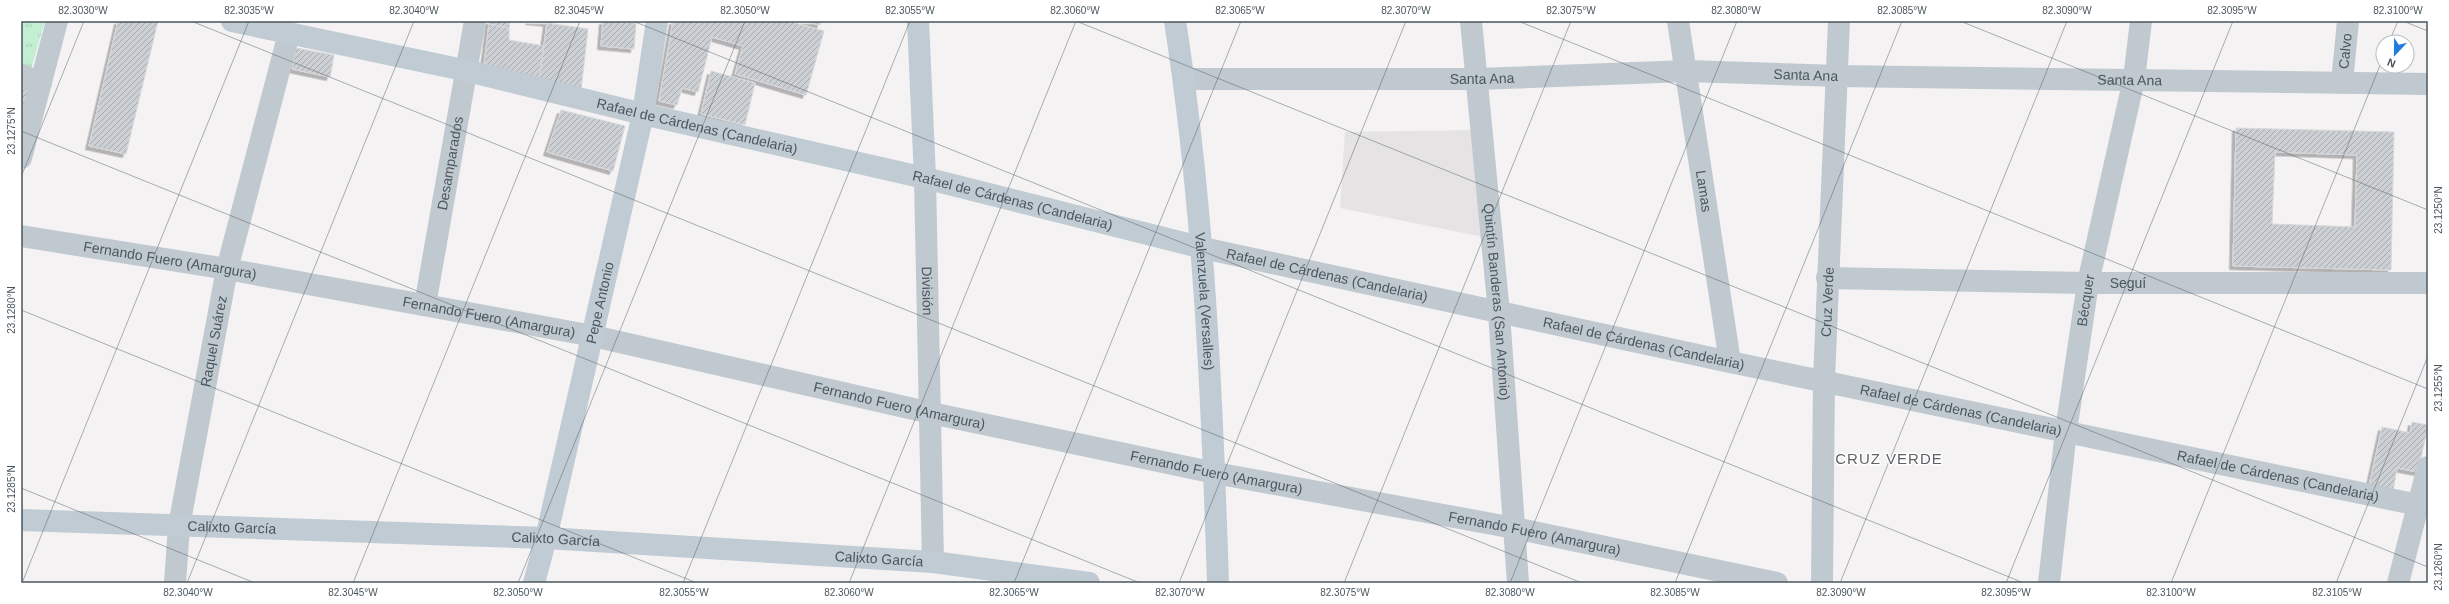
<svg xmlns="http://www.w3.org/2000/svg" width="2449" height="604" viewBox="0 0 2449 604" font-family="Helvetica,sans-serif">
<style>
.education{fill:#e5e3e3}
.park{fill:url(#park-tufts)}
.building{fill:url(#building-hatch);stroke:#d6d8dc;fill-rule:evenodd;filter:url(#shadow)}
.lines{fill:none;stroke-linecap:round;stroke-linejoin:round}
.street{stroke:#c0c9cf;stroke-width:22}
.secondary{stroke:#c0cbd4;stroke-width:22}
.ticks{fill:none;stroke:#4a565e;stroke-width:1;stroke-opacity:0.45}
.labels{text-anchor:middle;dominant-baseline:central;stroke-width:3;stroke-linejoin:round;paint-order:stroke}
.street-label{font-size:14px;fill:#4a565e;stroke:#fff}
.neighbourhood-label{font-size:15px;letter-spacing:1px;fill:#5e6266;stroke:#fff}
.neatline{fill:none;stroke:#4a565e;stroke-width:1.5}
.ticks-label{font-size:10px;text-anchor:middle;fill:#4a565e}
</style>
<defs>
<pattern id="park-tufts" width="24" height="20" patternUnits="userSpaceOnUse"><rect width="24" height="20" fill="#c3eed2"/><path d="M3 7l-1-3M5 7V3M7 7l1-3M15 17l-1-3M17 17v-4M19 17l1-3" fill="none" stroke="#a9ceb7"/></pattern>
<pattern id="building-hatch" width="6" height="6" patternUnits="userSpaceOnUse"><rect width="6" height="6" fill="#cccfd3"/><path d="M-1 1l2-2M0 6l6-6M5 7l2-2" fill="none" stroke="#a8abae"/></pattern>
<filter id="shadow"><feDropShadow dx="-3.5" dy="3.5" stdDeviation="0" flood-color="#0004"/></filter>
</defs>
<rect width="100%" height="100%" fill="#f4f2f2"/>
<!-- education -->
<path class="education" d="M1473 130 1484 237 1340 208 1345 132Z"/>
<!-- park -->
<path class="park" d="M21 21H45L31 69 21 65Z"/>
<!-- building -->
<path class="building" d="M118 21H158L126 154 89 146Z
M489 21H510L509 28 489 24Z
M529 21H552L551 23Z
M603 21 636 23 634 49 601 46Z
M673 21H788L824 31 806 95 735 74 743 46 712 37 698 92 682 88 677 105 659 101Z
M805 21H821L820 25Z
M547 23 588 29 581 90 539 80Z
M489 24 509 28V40L544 46 539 80 484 65Z
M296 48 334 55 330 77 292 69Z
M711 71 755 83 745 125 701 114Z
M21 86 35 91 21 126Z
M561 110 625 126 613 171 547 152Z
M2236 128 2394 132 2391 270 2233 266ZM2275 152 2357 155 2355 227 2272 224Z
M2412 422 2428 425 2418 472 2397 468 2393 491 2369 486 2382 427 2410 433Z"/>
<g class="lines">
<!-- street -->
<g class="street">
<path id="s1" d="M1471 21 1499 313 1518 583"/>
<path id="s2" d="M1678 21 1730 362"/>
<path d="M21 75 41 83"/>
<path id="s3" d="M1184 79H1478L1687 71 1838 76 2428 84"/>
<path id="s4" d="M2342 82 2348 21"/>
<path d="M21 158 57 21"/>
<path id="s5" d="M925 178 933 562"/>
<path id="s6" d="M21 236 227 269 593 336 931 413 1215 473 1514 528 1777 583"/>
<path id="s7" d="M1203 248 1730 362 2428 507"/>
<path id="s8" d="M1827 278 2088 283H2428"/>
<path id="s9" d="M425 305 475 21"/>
<path id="s10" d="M175 583 179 526 227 269 289 33"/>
<path id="s11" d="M1822 583 1824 380 1839 21"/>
<path id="s12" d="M2049 583 2066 431 2088 283 2134 79 2141 21"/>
<path d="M2398 583 2428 467"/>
</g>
<!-- secondary -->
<g class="secondary">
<path id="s13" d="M232 21 468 71 643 114 925 178 1203 248"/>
<path d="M918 21 925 178"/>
<path id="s14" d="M1175 21C1204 207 1212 395 1218 583"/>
<path id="s15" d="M21 520 546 538 933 562 1089 583"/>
<path id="s16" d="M534 583 546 538 643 114 657 21"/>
</g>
</g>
<!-- ticks -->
<path class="ticks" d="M191 21 1582 583M633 21 2024 583M1076 21 2428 567M1518 21 2428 389M1960 21 2428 210M2403 21 2428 31M2389 42 2398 21M21 131 1140 583M21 177 84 21M21 310 697 583M21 488 255 583M22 583 249 21M187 583 414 21M353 583 580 21M518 583 745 21M683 583 910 21M849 583 1076 21M1014 583 1241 21M1179 583 1406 21M1344 583 1571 21M1510 583 1737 21M1675 583 1902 21M1840 583 2067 21M2006 583 2233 21M2171 583 2383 58M2336 583 2428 356"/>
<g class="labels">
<!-- street labels -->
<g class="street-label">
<text stroke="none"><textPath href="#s4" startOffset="31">Calvo</textPath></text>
<text stroke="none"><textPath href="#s3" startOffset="622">Santa Ana</textPath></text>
<text stroke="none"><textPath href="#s3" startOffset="298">Santa Ana</textPath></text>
<text stroke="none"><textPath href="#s3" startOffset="946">Santa Ana</textPath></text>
<text stroke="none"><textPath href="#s13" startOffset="477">Rafael de Cárdenas (Candelaria)</textPath></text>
<text stroke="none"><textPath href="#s9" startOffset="144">Desamparados</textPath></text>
<text stroke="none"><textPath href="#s2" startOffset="172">Lamas</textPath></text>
<text stroke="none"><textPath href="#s13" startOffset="801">Rafael de Cárdenas (Candelaria)</textPath></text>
<text stroke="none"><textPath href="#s6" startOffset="151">Fernando Fuero (Amargura)</textPath></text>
<text stroke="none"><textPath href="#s7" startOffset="127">Rafael de Cárdenas (Candelaria)</textPath></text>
<text stroke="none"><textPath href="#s8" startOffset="301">Seguí</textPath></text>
<text stroke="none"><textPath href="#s5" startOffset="113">División</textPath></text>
<text stroke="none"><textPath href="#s12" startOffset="285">Bécquer</textPath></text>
<text stroke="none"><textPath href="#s14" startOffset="282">Valenzuela (Versalles)</textPath></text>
<text stroke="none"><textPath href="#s1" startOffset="282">Quintín Banderas (San Antonio)</textPath></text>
<text stroke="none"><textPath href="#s11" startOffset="281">Cruz Verde</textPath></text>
<text stroke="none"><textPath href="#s16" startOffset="288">Pepe Antonio</textPath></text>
<text stroke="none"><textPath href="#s6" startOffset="475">Fernando Fuero (Amargura)</textPath></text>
<text stroke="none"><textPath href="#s10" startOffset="245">Raquel Suárez</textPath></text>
<text stroke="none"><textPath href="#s7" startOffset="451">Rafael de Cárdenas (Candelaria)</textPath></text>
<text stroke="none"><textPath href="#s6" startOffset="895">Fernando Fuero (Amargura)</textPath></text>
<text stroke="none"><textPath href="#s7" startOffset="775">Rafael de Cárdenas (Candelaria)</textPath></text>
<text stroke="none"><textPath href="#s6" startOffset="1219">Fernando Fuero (Amargura)</textPath></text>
<text stroke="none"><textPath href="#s7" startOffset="1099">Rafael de Cárdenas (Candelaria)</textPath></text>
<text stroke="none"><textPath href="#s15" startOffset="211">Calixto García</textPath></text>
<text stroke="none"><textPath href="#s6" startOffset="1543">Fernando Fuero (Amargura)</textPath></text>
<text stroke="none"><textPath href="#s15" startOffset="535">Calixto García</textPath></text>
<text stroke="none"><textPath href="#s15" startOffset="859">Calixto García</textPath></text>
</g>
<!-- neighbourhood labels -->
<g class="neighbourhood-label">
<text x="1889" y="458">CRUZ VERDE</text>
</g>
</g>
<!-- border -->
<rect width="2449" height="604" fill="none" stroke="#ffffff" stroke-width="44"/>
<!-- north arrow -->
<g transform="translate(2395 54) rotate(202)"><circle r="19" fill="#ffffff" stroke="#b7bbbf"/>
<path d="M0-3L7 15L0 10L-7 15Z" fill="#227cdd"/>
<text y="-6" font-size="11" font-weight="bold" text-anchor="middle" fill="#4a565e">N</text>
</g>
<rect x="22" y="22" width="2405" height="560" class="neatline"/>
<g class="ticks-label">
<text x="83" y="14">82.3030°W</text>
<text x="249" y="14">82.3035°W</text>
<text x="414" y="14">82.3040°W</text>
<text x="579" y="14">82.3045°W</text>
<text x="745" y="14">82.3050°W</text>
<text x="910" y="14">82.3055°W</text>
<text x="1075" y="14">82.3060°W</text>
<text x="1240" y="14">82.3065°W</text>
<text x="1406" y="14">82.3070°W</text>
<text x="1571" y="14">82.3075°W</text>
<text x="1736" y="14">82.3080°W</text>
<text x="1902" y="14">82.3085°W</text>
<text x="2067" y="14">82.3090°W</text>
<text x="2232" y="14">82.3095°W</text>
<text x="2398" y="14">82.3100°W</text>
<text transform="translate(11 131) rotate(-90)" y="4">23.1275°N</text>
<text transform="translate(2438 210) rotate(-90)" y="4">23.1250°N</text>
<text transform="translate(11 310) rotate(-90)" y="4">23.1280°N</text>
<text transform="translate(2438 388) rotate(-90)" y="4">23.1255°N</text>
<text transform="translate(11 489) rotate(-90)" y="4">23.1285°N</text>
<text transform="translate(2438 567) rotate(-90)" y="4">23.1260°N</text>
<text x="188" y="596">82.3040°W</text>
<text x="353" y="596">82.3045°W</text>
<text x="518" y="596">82.3050°W</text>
<text x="684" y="596">82.3055°W</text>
<text x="849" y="596">82.3060°W</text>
<text x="1014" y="596">82.3065°W</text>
<text x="1180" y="596">82.3070°W</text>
<text x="1345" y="596">82.3075°W</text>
<text x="1510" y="596">82.3080°W</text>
<text x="1675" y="596">82.3085°W</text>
<text x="1841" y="596">82.3090°W</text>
<text x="2006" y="596">82.3095°W</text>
<text x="2171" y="596">82.3100°W</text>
<text x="2337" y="596">82.3105°W</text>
</g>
</svg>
